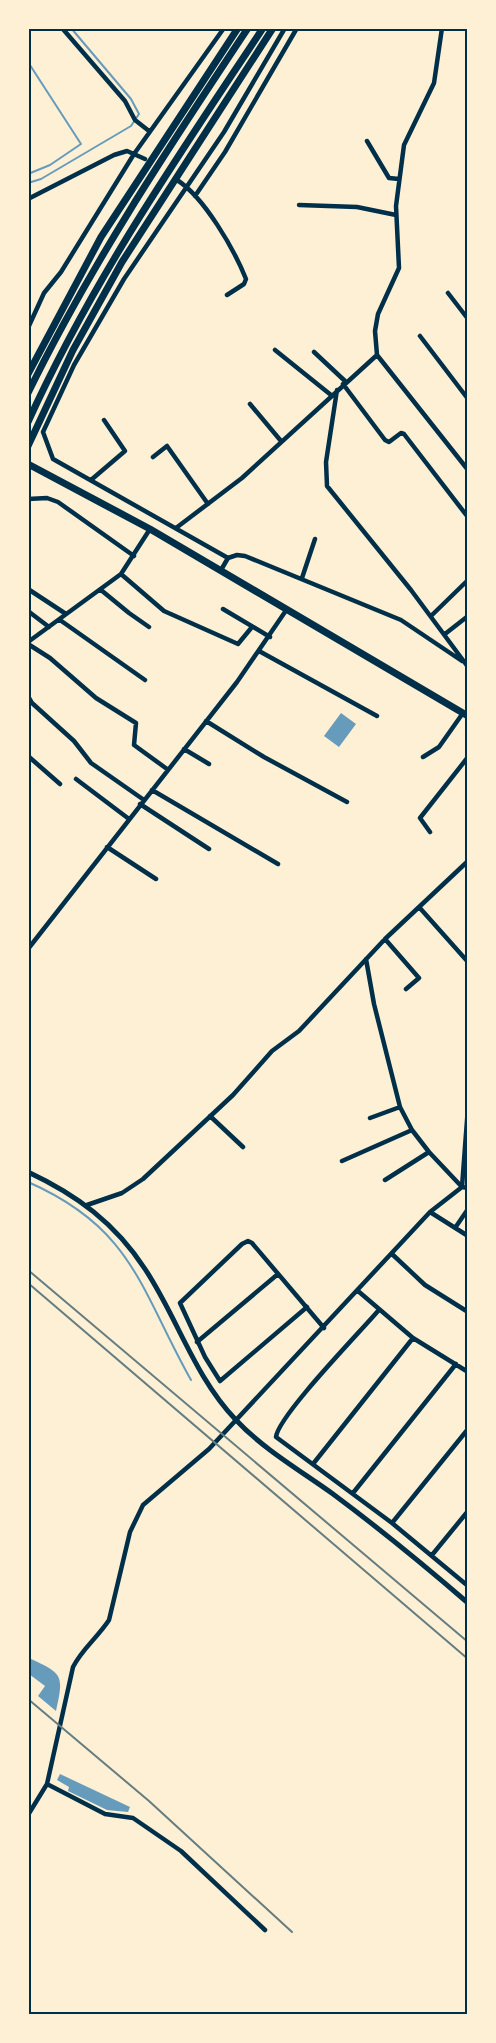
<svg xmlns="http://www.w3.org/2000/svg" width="496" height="2043" viewBox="0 0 496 2043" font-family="Lato,sans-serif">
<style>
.water{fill:#669bbc}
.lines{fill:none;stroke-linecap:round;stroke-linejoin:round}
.stream{stroke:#669bbc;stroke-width:2}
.minor{stroke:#003049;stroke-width:4.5}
.tertiary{stroke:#003049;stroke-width:5}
.primary{stroke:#003049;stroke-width:7}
.rail{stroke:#657d81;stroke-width:2}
.neatline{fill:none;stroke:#003049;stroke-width:2}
</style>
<rect width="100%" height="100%" fill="#fdf0d5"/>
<!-- water -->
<path class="water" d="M341 713 356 724 339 747 324 736Z
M29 1658C63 1674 64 1674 56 1711L38 1696 45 1686 29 1674Z
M60 1774 130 1807 128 1812 107 1810 68 1791 69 1787 57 1780Z"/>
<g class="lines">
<!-- stream -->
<path class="stream" d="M28 62 81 144 50 165 28 174
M28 183 41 179 131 126 139 114 131 99 71 28
M28 1182C133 1228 140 1289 191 1380"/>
<!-- minor -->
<path class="minor" d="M62 28 125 101 135 120 149 131
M367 141 389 178 399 179
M177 180C204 197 234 249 246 279L244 284 227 295
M195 196 225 152 297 28
M28 199 114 155 127 151 145 159
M299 205 357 207 396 215
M448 293 468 319
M28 328 44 293 61 272 134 154 224 28
M420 336 468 399
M275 350 331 395
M314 352 345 381
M377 355 468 470
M343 384 385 440 389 442 401 433 404 434 467 516
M337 390 326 462 327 486 411 590 468 667
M250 404 281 441
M153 457 167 446 208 504
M91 480 125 451 104 420
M28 499 47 498 58 502 134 556
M176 528 242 478 377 355 375 331 378 314 399 268 396 206 404 145 434 83 442 28
M228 558 53 459 43 432 74 365 124 279 224 132 285 28
M221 570 228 558 237 555 245 556 401 620 462 661
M121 574 164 611 238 644 252 627
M302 578 315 539
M28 589 66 614
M101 590 129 613 149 627
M223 609 270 637
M28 611 49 627
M431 616 468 580
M60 620 145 680
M445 634 468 616
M28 642 121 574 150 529
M28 644 50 658 96 698 136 723 134 745 167 769
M259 651 377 716
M28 696 32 703 74 741 91 763 144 800
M206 721 264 757 347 802
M184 749 209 764
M28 756 60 784
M423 757 439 747 463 713
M76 779 129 819
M152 790 278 864
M140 804 209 849
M430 832 420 818 468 757
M107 847 156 879
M419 907 468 962
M385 939 419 978 406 989
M28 949 237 682 287 609
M366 959 374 1004 400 1107 412 1130 429 1152 462 1187 468 1188
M210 1116 243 1147
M370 1118 400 1107
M342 1161 412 1130
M385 1180 429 1152
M87 1205 122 1193 143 1179 233 1095 272 1051 299 1031 385 939 468 861
M430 1212 468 1236
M455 1228 468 1209
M392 1254 425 1285 468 1312
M358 1291 413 1338 468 1372
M307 1307 220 1381 205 1357 180 1303 242 1244 248 1241 252 1243 324 1328
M378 1311C360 1332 278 1416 276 1437L392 1523 468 1586
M197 1342 278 1274
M313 1464 413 1338
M353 1493 456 1364
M392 1523 468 1429
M432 1555 468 1511
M47 1784 105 1814 133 1818 181 1851 265 1930
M28 1815 47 1784 73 1667C82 1649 98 1637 109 1620L130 1532 143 1505 209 1449 430 1212 462 1187 468 1107"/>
<!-- tertiary -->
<path class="tertiary" d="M28 1172C77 1195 115 1223 145 1269 178 1319 194 1376 236 1420 263 1449 301 1471 333 1494 380 1529 424 1565 468 1603"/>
<!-- primary -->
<path class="primary" d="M28 374 101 237 238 28
M28 393C91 264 169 147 248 28
M28 422C93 279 177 158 263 28
M28 446 73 350 122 262 273 28
M28 464 150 529 468 716"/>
<!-- rail -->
<path class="rail" d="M28 1270 468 1642
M28 1283 468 1659
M28 1699 149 1801 292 1932"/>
</g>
<!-- border -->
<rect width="496" height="2043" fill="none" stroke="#fdf0d5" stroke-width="60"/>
<rect x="30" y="30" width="436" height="1983" class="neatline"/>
</svg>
